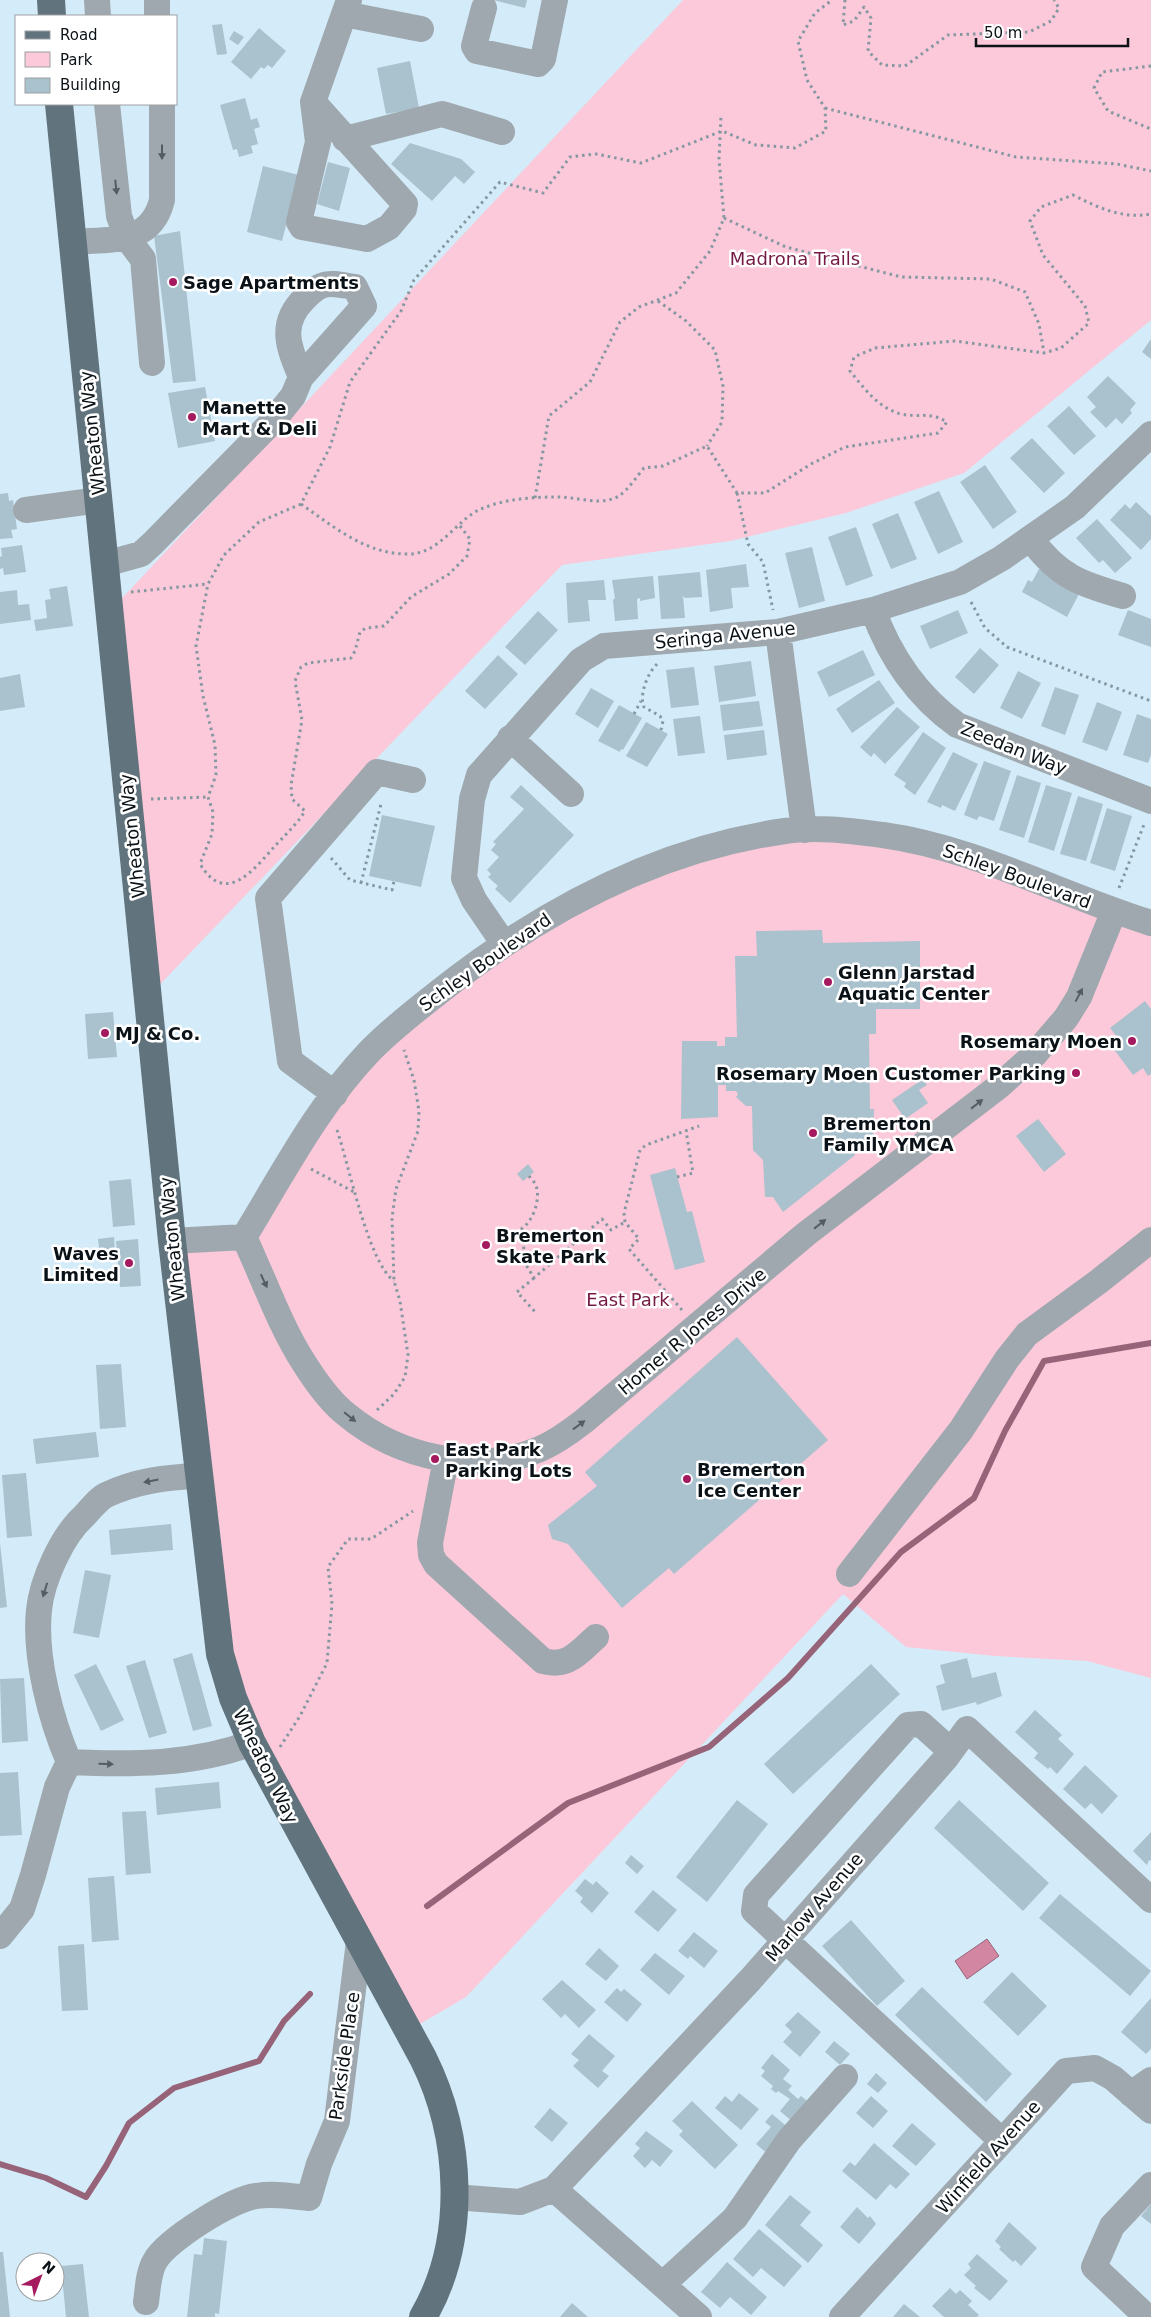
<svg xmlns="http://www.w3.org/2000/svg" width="1151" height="2317" viewBox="0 0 1151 2317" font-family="'DejaVu Sans',sans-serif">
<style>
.green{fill:#fbc9d9}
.water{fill:#d386a1;stroke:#976378}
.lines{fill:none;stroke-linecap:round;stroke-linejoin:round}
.stream{stroke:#976378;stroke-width:6}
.building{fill:#aac1ce}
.path{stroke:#8597a1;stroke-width:3;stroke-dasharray:2.5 4;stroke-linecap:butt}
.minor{stroke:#9ea8ae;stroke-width:26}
.major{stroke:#61737d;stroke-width:28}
.oneway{fill:#545d62}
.poi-dot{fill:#a5195f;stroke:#fff;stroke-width:2}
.labels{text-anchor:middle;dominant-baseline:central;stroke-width:5;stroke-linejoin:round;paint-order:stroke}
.park-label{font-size:18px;fill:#741a44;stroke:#fff}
.poi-label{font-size:18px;font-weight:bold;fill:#0a1217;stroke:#fff;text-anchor:start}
.street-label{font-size:18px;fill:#0a1217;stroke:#fff}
</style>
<rect width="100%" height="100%" fill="#d4ecf9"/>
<!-- green -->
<path class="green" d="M683 0H1151V320L964 473 846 513 730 541 562 565 148 997 110 611Z
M844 831 1151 923V1678L1087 1661 995 1656 906 1647 843 1594 466 1997 408 2031 233 1698 172 1241 244 1237 274 1188 412 1014 667 860Z"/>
<!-- water -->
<path class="water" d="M987 1939 999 1956 967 1979 955 1961Z"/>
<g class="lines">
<!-- stream -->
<path class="stream" d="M427 1906 568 1803 709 1747 788 1678 901 1552 974 1498 1005 1431 1044 1361 1151 1343
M0 2164 46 2178 86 2197 106 2166 129 2123 174 2088 259 2061 284 2021 310 1994"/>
</g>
<!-- building -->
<path class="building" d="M493 0H527L525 8Z
M222 24 227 54 217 55 212 25Z
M259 28 286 51 272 68 268 65 264 69 261 67 251 79 231 62Z
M234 31 244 37 238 45 229 39Z
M410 61 419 108 386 114 377 68Z
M245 98 251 120 257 118 260 127 254 129 258 144 251 146 253 153 239 157 237 149 233 150 220 105Z
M410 143 461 159 475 172 464 184 455 176 432 201 391 164Z
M328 162 350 168 339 211 317 204Z
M263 166 299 175 282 241 247 232Z
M180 231 196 381 173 383 154 236Z
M1151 339V359L1142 352Z
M1108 376 1136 403 1130 410 1132 413 1122 424 1116 418 1106 428 1090 412 1096 407 1087 397Z
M205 387 215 441 178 448 168 393Z
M1069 406 1096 436 1074 455 1047 426Z
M1032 438 1065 473 1044 493 1010 458Z
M985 465 1017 512 993 529 960 482Z
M939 491 963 542 938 554 914 502Z
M8 493 9 501 13 500 17 529 11 530 13 538 0 539V494Z
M1136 502 1151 516V539L1141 550 1110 520 1125 504 1130 509Z
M898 513 917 559 891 569 872 524Z
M1097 519 1132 558 1115 573 1103 560 1099 563 1076 538Z
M856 527 873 576 846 586 828 537Z
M22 545 26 572 4 575 3 568 0 569V557L2 556 1 548Z
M812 547 825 601 799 608 785 553Z
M746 564 749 587 731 588 733 608 710 612 706 570Z
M1039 569 1066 584 1079 594 1067 617 1022 592 1028 580 1032 582Z
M700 572 702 597 685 598 683 596 685 618 661 619 658 576Z
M653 576 655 598 640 601V598L637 599 638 619 615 621 613 600 615 598 612 580Z
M604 580 606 600H588L590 621 568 623 566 583Z
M67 586 73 626 36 631 34 620 47 618 45 600 51 599 49 589Z
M17 590 18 605 29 604 31 620 0 624V592Z
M958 610 968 633 930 649 920 626Z
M1128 610 1151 619V647L1118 635Z
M538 611 558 630 525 665 505 647Z
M980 648 999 665 974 694 955 677Z
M863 650 875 675 829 697 817 672Z
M498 655 518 674 485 709 465 691Z
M751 661 756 696 719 702 714 666Z
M694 667 699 705 671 708 666 670Z
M1018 671 1041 683 1022 719 1000 708Z
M20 674 25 707 0 711V678Z
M879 680 895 703 852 733 836 709Z
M1055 687 1079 695 1065 735 1041 726Z
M591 688 614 701 598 728 575 714Z
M759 701 763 726 723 731 720 705Z
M1097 702 1122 712 1107 751 1082 742Z
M619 705 642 718 623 750 621 749 620 752 598 741Z
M897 707 920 727 885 764 874 753 871 757 860 747Z
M1137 714 1151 719V755L1148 763 1123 755Z
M700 716 705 753 678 756 673 719Z
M646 722 668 734 647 767 626 756Z
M764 730 767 755 727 760 724 735Z
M923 732 946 748 915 795 904 787 906 783 894 775Z
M953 752 978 764 955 811 942 805 941 808 927 802Z
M984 761 1011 771 994 821 979 816 977 820 964 815Z
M1017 775 1041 783 1024 838 999 830Z
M521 785 574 835 510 903 495 889 498 886 488 877 491 874 487 870 499 857 491 850 496 844 493 842 524 809 510 797Z
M1046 785 1072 793 1054 851 1028 842Z
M1078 796 1103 804 1086 861 1060 854Z
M1107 808 1132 816 1115 871 1090 863Z
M382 815 435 826 421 887 369 876Z
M822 930 823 943 920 941V1009H876V1034H869L870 1109H874L873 1147H856L855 1155 783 1212 773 1197H765L763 1160 753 1150 752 1106H746L736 1097 738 1094 736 1091H726V1085H718V1117L681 1119 682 1041H717V1046H725V1037H737L735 956H757L756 931Z
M1145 1001 1151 1009V1074L1148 1076 1143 1068 1133 1075 1110 1044 1118 1038 1110 1028Z
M113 1012 117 1057 88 1059 85 1014Z
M923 1079 927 1085 919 1090 928 1103 905 1119 892 1100Z
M1038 1119 1066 1154 1044 1172 1016 1136Z
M528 1164 534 1172 523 1181 517 1174Z
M675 1168 687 1212 692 1211 705 1262 675 1270 650 1175Z
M131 1179 135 1225 113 1227 109 1181Z
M114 1237 115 1253 100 1254 98 1239Z
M138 1239 141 1286 120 1287 116 1241Z
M737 1337 828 1440 674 1574 669 1568 622 1608 568 1544 552 1539 548 1525 597 1486 585 1472Z
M121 1364 126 1427 100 1429 96 1365Z
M96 1432 99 1457 36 1464 33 1439Z
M26 1473 32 1536 7 1538 2 1475Z
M171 1524 173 1550 111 1555 109 1530Z
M0 1543 7 1607 0 1608Z
M85 1570 111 1575 99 1638 73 1633Z
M192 1653 212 1726 193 1731 173 1659Z
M967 1658 972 1678 996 1672 1002 1696 977 1705 976 1702 942 1711 936 1686 945 1683 940 1665Z
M145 1660 167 1733 149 1738 126 1666Z
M96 1664 124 1720 101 1731 74 1675Z
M871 1664 900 1694 793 1794 764 1764Z
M24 1678 28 1741 2 1743 0 1679Z
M1035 1710 1062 1735 1058 1739 1074 1754 1057 1774 1050 1767 1048 1769 1034 1758 1038 1753 1015 1732Z
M1085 1765 1118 1796 1102 1814 1091 1803 1085 1809 1063 1789Z
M18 1772 22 1835 0 1836V1773Z
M219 1782 221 1808 157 1815 155 1788Z
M737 1800 768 1824 707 1902 676 1877Z
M959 1800 1049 1883 1023 1911 934 1828Z
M146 1811 151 1873 126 1875 122 1812Z
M1151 1832V1861L1149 1860 1147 1865 1133 1851Z
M631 1855 644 1866 637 1874 625 1863Z
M114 1876 119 1940 92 1942 88 1878Z
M585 1879 593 1885 596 1881 609 1893 592 1913 580 1902 583 1898 575 1891Z
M653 1890 677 1910 658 1932 634 1912Z
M1060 1894 1151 1971 1130 1996 1039 1918Z
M851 1920 905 1981 877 2006 822 1946Z
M694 1932 718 1951 704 1968 690 1956 688 1959 678 1951Z
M84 1944 88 2010 62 2011 58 1946Z
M599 1948 619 1966 606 1981 585 1964Z
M655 1953 685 1976 669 1995 640 1970Z
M1012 1972 1047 2006 1018 2036 983 2002Z
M562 1980 596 2010 579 2028 565 2014 561 2018 542 1999Z
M922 1987 1012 2074 986 2102 895 2015Z
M617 1988 621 1992 624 1989 642 2004 627 2022 604 2002Z
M1151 1998V2049L1146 2054 1121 2032Z
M798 2012 821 2032 800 2057 783 2042 792 2032 785 2025Z
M589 2034 615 2056 602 2071 609 2076 598 2088 573 2066 579 2060 571 2054Z
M834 2041 850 2054 840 2065 825 2052Z
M772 2054 790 2070 783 2079 792 2086 788 2090 798 2099 801 2096 811 2104 794 2123 780 2111 790 2099 778 2091 776 2093 771 2089 773 2086 761 2076 765 2071 761 2068Z
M876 2073 887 2083 878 2093 867 2084Z
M739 2093 759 2109 741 2130 715 2108 725 2096 732 2102Z
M871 2096 888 2111 873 2128 856 2113Z
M692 2101 738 2145 715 2169 679 2135 683 2131 672 2121Z
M550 2108 568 2123 552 2142 534 2127Z
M772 2114 791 2130 769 2155 756 2144 771 2127 765 2122Z
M912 2123 936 2144 916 2166 892 2146Z
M646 2131 673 2151 660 2167 652 2160 645 2168 633 2156 640 2148 635 2144Z
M874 2143 910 2174 896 2189 890 2184 876 2200 842 2171 850 2162 855 2166Z
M790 2195 811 2212 800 2225 823 2245 808 2263 765 2225Z
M1151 2204V2224L1141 2216Z
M857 2207 868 2218 870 2216 876 2224 859 2244 840 2227Z
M1009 2222 1037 2248 1021 2266 1015 2260 1013 2262 999 2249 1001 2247 995 2241Z
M759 2229 802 2266 784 2287 761 2268 753 2277 733 2259Z
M204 2238 227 2241 219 2314 215 2313V2317H187L194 2254 202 2255Z
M0 2252H3L10 2317H0Z
M977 2254 1008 2281 990 2301 974 2288 976 2286 964 2275 971 2268 968 2264Z
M727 2262 767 2297 751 2315 730 2297 720 2308 701 2292Z
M83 2264 89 2317H66L61 2266Z
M950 2288 956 2294 960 2290 972 2301 968 2305 979 2315 977 2317H944L932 2306Z
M572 2303 588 2317H560Z
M904 2304 920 2317H893Z"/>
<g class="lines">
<!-- path -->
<path class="path" d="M845 0 843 25 854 21 864 7 871 18 868 51 882 65 905 66 948 35 1029 32 1051 21 1059 8 1054 0
M1151 66 1102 72 1094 88 1108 111 1151 129
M825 108 1016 157 1117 164 1151 171
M724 218 786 247 901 277 991 279 1025 292 1039 324 1044 353
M658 301 686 321 715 350 723 386 722 422 707 446
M737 493 748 544 763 562 773 610
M535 498 549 416 590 382 620 322 639 307 676 293 710 251 724 218 719 159 721 116
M301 504C334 527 367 555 409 554 440 554 458 518 481 509 504 499 532 497 556 497 575 496 601 507 619 496 628 490 637 476 644 468L663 466 707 446 737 493H765L811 464 845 447 938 433 947 422C929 411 919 418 901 414 878 408 864 388 850 371L854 357 875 348 955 341 1044 353 1061 348 1089 323 1085 306 1043 255 1030 221 1041 207 1073 195C1099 208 1122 219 1151 214
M460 526 470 539 467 556 449 574 411 597 384 626 366 628 360 632 355 651 351 658 308 663 301 667 295 681 302 720 291 785 292 799 305 811C297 824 286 834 275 846 254 869 226 907 200 864L212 834 213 812 208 797 216 775 215 745 203 696 196 646 208 584 224 555 259 522 301 504 330 447 350 382 401 311 414 280 500 182 543 193 570 157 596 154 641 163 722 131 756 145 795 148 826 131 825 108 807 80 798 41 815 13 832 0
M131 592 208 584
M971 602 985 628 1007 647 1151 701
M657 664C647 674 639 695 644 707L660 716 663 721 661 730
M634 714 641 701
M151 799 208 797
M331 858 350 880 392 890 394 881
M361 883 381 804
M1119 888 1145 822
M337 1130C349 1165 368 1262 394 1281
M311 1169 356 1193
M529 1176C531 1179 535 1182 536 1186 541 1198 533 1222 522 1228L525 1263 534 1278 602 1219 611 1230 625 1222
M677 1177 693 1173 686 1131
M534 1278 517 1292 537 1314
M682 1310 629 1249 639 1239 625 1222 624 1213 640 1150 646 1145 699 1126
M377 1410 394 1394 405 1377 408 1355 400 1301 394 1281 392 1218 396 1189 418 1131 419 1111 414 1080 404 1050
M280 1747 300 1716 327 1663 332 1604 328 1567 348 1539H371L413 1511"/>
<!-- minor -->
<path class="minor" d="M97 0 98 16
M157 0V16
M484 8 474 46 477 51 538 64 543 59 555 0
M344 14 421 29
M313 102 405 204 404 209 389 227 367 239 302 227 299 222 318 142 313 102 349 0
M107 104 119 216 127 238 143 259 152 363
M345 139 442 114 502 132
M73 242C111 239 151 245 162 200V104
M26 510 99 500
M1031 539C1058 576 1080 584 1123 596
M105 564 141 554 153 543 272 422 293 396 301 377 364 306 355 287C346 286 332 282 324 285 316 287 310 293 305 298 278 324 289 348 301 377
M873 610C890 657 917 696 957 725L1151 801
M778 632 804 830
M510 738 571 794
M504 944 474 900 464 878 472 799 479 775 581 660 604 646 778 632 873 610 960 582 1002 558 1075 507 1151 434
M335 1094 290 1061 268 898 377 772 413 780
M244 1237C263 1277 280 1326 304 1363 316 1382 330 1402 347 1415 398 1457 477 1476 540 1449 556 1442 570 1432 584 1421L806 1234 998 1087 1035 1054 1066 1018 1079 997 1114 911
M172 1241 244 1237C282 1175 319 1104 369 1052 390 1030 415 1011 439 992 540 912 656 849 785 831 816 826 852 831 883 835 976 848 1061 895 1151 923
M446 1459 430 1543 431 1555 436 1564 543 1661C568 1668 579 1652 596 1637
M199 1476C166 1477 136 1481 106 1495 98 1499 91 1509 84 1516 62 1536 42 1580 39 1610 34 1657 51 1720 69 1762 131 1765 193 1765 252 1743
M849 1574 961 1430 1007 1359 1027 1334 1098 1282 1151 1240
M951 1751 921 1724 908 1725 756 1895 754 1911 1002 2141
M0 1936 22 1909 33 1875 57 1787 69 1762
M1131 2094 1151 2080
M554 2189 699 2317
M454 2197 520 2202 554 2189 750 1980 946 1758 967 1729 1151 1900
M663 2284 735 2218 789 2140 845 2077
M146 2302C148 2289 148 2273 155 2261 167 2240 232 2199 256 2196 274 2193 291 2196 309 2198L319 2164 337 2121 359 1941
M842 2317 1066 2071 1095 2068 1113 2078 1151 2111
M1147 2317 1094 2267 1112 2226 1151 2185"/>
<!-- major -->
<path class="major" d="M51 0 52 16
M59 104 172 1241 220 1654 233 1698 252 1743 423 2058C462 2136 468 2240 423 2317"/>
</g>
<!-- one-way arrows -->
<defs><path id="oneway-solid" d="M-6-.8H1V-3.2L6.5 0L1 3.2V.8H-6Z" transform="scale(1.25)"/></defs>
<g class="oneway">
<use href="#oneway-solid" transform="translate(162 152) rotate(90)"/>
<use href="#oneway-solid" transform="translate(116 187) rotate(84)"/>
<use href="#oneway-solid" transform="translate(1079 995) rotate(-62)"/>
<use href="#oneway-solid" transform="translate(977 1104) rotate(-38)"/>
<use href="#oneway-solid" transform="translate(820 1224) rotate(-38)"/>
<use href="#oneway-solid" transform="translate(264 1281) rotate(65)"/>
<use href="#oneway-solid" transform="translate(350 1417) rotate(39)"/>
<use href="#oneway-solid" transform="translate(579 1425) rotate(-36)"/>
<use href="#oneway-solid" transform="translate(151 1481) rotate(169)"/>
<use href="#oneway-solid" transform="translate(45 1590) rotate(107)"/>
<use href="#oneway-solid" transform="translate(106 1764) rotate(2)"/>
</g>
<!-- markers -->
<g class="poi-dot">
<circle cx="173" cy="282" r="5"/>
<circle cx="192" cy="417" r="5"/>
<circle cx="828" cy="982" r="5"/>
<circle cx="105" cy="1033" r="5"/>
<circle cx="1132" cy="1041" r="5"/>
<circle cx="1076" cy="1073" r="5"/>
<circle cx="813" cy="1133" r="5"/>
<circle cx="486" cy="1245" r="5"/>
<circle cx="129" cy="1263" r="5"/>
<circle cx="435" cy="1459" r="5"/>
<circle cx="687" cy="1479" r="5"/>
</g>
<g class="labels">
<!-- park labels -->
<g class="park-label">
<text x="795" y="258">Madrona Trails</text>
<text x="628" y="1299">East Park</text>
</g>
<!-- poi labels -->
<g class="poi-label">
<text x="183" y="282">Sage Apartments</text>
<text x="202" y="407">Manette<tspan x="202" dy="21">Mart &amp; Deli</tspan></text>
<text x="838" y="972">Glenn Jarstad<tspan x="838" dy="21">Aquatic Center</tspan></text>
<text x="115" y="1033">MJ &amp; Co.</text>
<text x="1122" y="1041" text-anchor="end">Rosemary Moen</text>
<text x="1066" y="1073" text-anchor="end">Rosemary Moen Customer Parking</text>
<text x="823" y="1123">Bremerton<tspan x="823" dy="21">Family YMCA</tspan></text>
<text x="496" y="1235">Bremerton<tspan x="496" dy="21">Skate Park</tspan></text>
<text x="119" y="1253" text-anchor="end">Waves<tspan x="119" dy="21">Limited</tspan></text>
<text x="445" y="1449">East Park<tspan x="445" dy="21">Parking Lots</tspan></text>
<text x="697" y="1469">Bremerton<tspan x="697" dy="21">Ice Center</tspan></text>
</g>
<!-- street labels -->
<g class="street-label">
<text transform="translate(92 433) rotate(-96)">Wheaton Way</text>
<text transform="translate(725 635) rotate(-6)">Seringa Avenue</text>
<text transform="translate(1014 748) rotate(22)">Zeedan Way</text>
<text transform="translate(132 836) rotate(-96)">Wheaton Way</text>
<text transform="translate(1017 876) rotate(20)">Schley Boulevard</text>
<text transform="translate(485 962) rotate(-35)">Schley Boulevard</text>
<text transform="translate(172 1239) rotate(-96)">Wheaton Way</text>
<text transform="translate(692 1331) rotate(-40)">Homer R Jones Drive</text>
<text transform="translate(266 1766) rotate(64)">Wheaton Way</text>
<text transform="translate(814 1907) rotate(-49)">Marlow Avenue</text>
<text transform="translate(344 2056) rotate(-82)">Parkside Place</text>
<text transform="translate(988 2157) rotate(-48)">Winfield Avenue</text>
</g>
</g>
<!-- legend -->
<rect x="15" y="15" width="162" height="90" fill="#ffffff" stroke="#9da0a2"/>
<rect x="25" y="31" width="25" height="8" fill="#61737d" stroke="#9da0a2"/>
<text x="60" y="40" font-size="15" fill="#0a1217">Road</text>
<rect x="25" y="52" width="25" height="15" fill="#fbc9d9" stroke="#9da0a2"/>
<text x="60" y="65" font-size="15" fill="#0a1217">Park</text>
<rect x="25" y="78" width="25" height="15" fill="#aac1ce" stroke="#9da0a2"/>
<text x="60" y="90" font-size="15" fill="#0a1217">Building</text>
<!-- north arrow -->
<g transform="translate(40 2277) rotate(42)"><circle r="24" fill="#ffffff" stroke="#9da0a2"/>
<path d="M0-4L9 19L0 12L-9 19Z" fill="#a5195f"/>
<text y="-8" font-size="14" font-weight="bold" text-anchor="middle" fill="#0a1217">N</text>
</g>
<!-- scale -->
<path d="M976 38v8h152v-8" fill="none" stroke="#0a1217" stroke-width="2.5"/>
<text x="984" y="38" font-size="15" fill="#0a1217" stroke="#ffffff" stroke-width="4" paint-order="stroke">50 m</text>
</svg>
